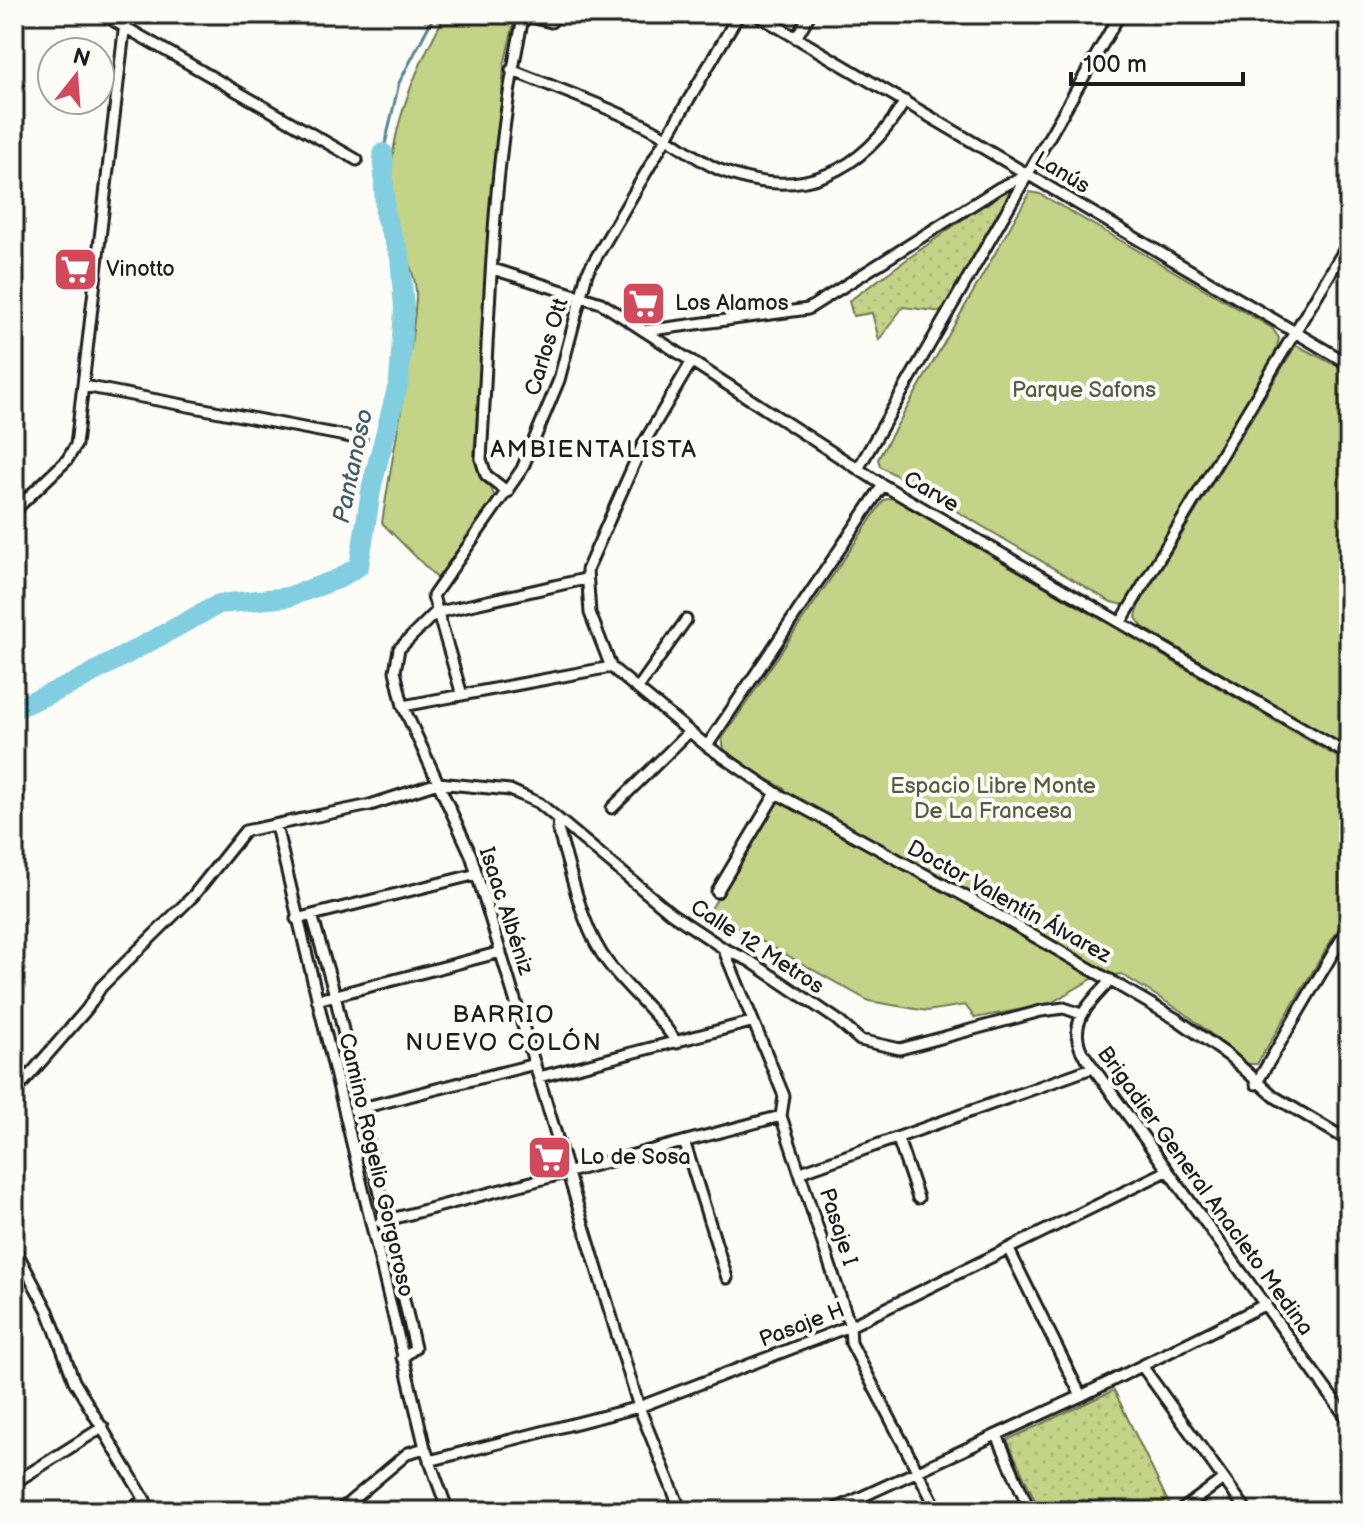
<svg xmlns="http://www.w3.org/2000/svg" width="1363" height="1525" viewBox="0 0 1363 1525" font-family="'Balsamiq Sans',sans-serif">
<style>
.grass{fill:url(#grass-dots);stroke:#707852;stroke-width:2}
.park{fill:#c3d388;stroke:#707852;stroke-width:2}
.lines{fill:none;stroke-linecap:round;stroke-linejoin:round}
.stream{stroke:#598792;stroke-width:3}
.river{stroke:#82cee1;stroke-width:20}
.street-casing{stroke:#1c1c1c;stroke-width:15}
.street{stroke:#fdfcf7;stroke-width:9}
.labels{text-anchor:middle;dominant-baseline:central;stroke-width:8;stroke-linejoin:round;paint-order:stroke}
.street-label{font-size:22px;fill:#1c1c1c;stroke:#fdfcf7}
.poi-label{font-size:22px;fill:#1c1c1c;stroke:#fdfcf7;text-anchor:start}
.park-label{font-size:22px;fill:#565c42;stroke:#fdfcf7}
.neighbourhood-label{font-size:24px;letter-spacing:2px;fill:#1c1c1c;stroke:#fdfcf7}
.water-label{font-size:24px;font-style:italic;fill:#405a61;stroke:#fdfcf7}
</style>
<defs>
<pattern id="grass-dots" width="8" height="8" patternUnits="userSpaceOnUse" patternTransform="scale(2)"><rect width="8" height="8" fill="#c3d388"/><path d="M2 2h.1M6 6h.1" fill="none" stroke="#a7b575" stroke-width="1.8" stroke-linecap="round"/></pattern>
</defs>
<rect width="100%" height="100%" fill="#fdfcf7"/>
<filter id="ink" filterUnits="userSpaceOnUse"><feTurbulence type="fractalNoise" baseFrequency=".0125" numOctaves="2"/><feDisplacementMap in="SourceGraphic" scale="16" xChannelSelector="R" yChannelSelector="G"/><feConvolveMatrix kernelMatrix="1 2 1 2 8 2 1 2 1" color-interpolation-filters="sRGB"/></filter>
<g filter="url(#ink)">
<!-- grass -->
<path class="grass" d="M1005 189 1010 190 1007 198 942 312 903 307 879 340 872 313 853 316 849 301Z
M1114 1390 1170 1506 1163 1511H1040L1007 1440Z"/>
<!-- park -->
<path class="park" d="M446 14H516L504 65 474 455C477 474 493 484 495 499L438 579 382 523C393 449 410 374 416 299 418 271 396 240 392 211 383 143 413 72 446 14Z
M1030 192 1040 194 1272 328 1279 338 1276 352 1138 586 1124 605 1111 602 880 466 878 459Z
M1296 345 1349 372V749L1143 627 1136 618 1138 607Z
M892 498 1349 764V911L1257 1064H1248L1186 1014 1121 974 1092 979 1049 1004 975 1018 965 1005 927 1011 869 1001 709 912 785 789 725 754 722 739 884 500Z"/>
<g class="lines">
<!-- stream -->
<path class="stream" d="M383 153 399 83 435 14"/>
<!-- river -->
<path class="river" d="M14 709 72 684 219 604 288 597 338 579 359 566 372 485 399 381 404 309 400 256 385 216 383 153"/>
<defs>
<path id="street" d="M102 14 357 160
M756 14 1349 364
M523 15 551 22 559 14
M796 38 810 14
M511 70C558 89 607 106 652 129 675 141 696 160 720 170 801 203 863 172 905 101
M493 269 601 303 883 485 1349 755
M644 331 808 309 999 188 1029 174
M692 361 642 446 587 570 590 613 611 667 707 746 776 793 970 899 1178 1020 1229 1056 1275 1097 1349 1141
M84 386 361 439
M858 469 1120 14
M508 492 486 475 481 459C490 311 491 159 524 14
M14 511 67 460 76 445 126 14
M585 579 435 613 399 649 395 671 403 706 471 855 639 1407 681 1511
M1121 622 1349 242
M638 688 686 620
M462 695 433 596 522 469 559 380 587 273 739 14
M403 706 611 667
M707 746 883 485
M612 808 689 732
M559 820 558 830C572 873 581 928 608 963 630 992 657 1012 677 1043
M276 826 425 1448 448 1511
M717 892 776 793
M312 915 335 995 415 1348 402 1358
M296 919 477 874
M723 948 784 1096 781 1116 850 1326 851 1343 938 1511
M1111 980C1091 1002 1067 1021 1082 1052L1349 1421
M317 1000 501 952
M539 1077 751 1022
M1256 1084 1349 926
M14 1093 87 1009 101 987 193 896 245 831 370 805 438 783 510 790 539 803 672 914 723 948 750 961 836 1019 860 1040 900 1049 1041 1011 1064 1008 1081 1014
M354 1110 535 1064
M898 1139 918 1198
M685 1144 727 1278
M801 1172 1092 1068
M380 1222 781 1116
M14 1247 48 1311 74 1381 145 1500 148 1511
M1009 1250 1081 1396
M1142 1366 1247 1511
M997 1435 1030 1511
M429 1461 639 1407 850 1326 1167 1171
M14 1483 103 1427
M127 1511 145 1500
M339 1511 408 1453 425 1448
M831 1511 1081 1396 1266 1304
M1180 1511 1223 1479"/>
</defs>
<!-- street casing -->
<use href="#street" class="street-casing"/>
<!-- street -->
<use href="#street" class="street"/>
</g>
</g>
<!-- icons -->
<defs>
<symbol id="supermarket-square" viewBox="-11 -11 22 22"><rect x="-9" y="-9" width="18" height="18" rx="4" fill="#d1495b" stroke="#fdfcf7"/><path d="M-6-5.5h2.5l.6 2H6L4.5 2H-2.5L-4.4-4H-6ZM-1.5 3.2a1.3 1.3 0 1 0 .1 0ZM3 3.2a1.3 1.3 0 1 0 .1 0Z" fill="#fff"/></symbol>
</defs>
<g fill-rule="evenodd">
<use href="#supermarket-square" x="50" y="244" width="51" height="51"/>
<use href="#supermarket-square" x="618" y="278" width="51" height="51"/>
<use href="#supermarket-square" x="524" y="1132" width="51" height="51"/>
</g>
<g class="labels">
<!-- street labels -->
<g class="street-label">
<text transform="translate(1062 173) rotate(31)">Lanús</text>
<text transform="translate(547 347) rotate(-73)">Carlos Ott</text>
<text transform="translate(931 492) rotate(30)">Carve</text>
<text transform="translate(1009 902) rotate(29)">Doctor Valentín Álvarez</text>
<text transform="translate(506 911) rotate(72)">Isaac Albéniz</text>
<text transform="translate(757 947) rotate(33)">Calle 12 Metros</text>
<text transform="translate(376 1165) rotate(77)">Camino Rogelio Gorgoroso</text>
<text transform="translate(1205 1191) rotate(54)">Brigadier General Anacleto Medina</text>
<text transform="translate(838 1227) rotate(72)">Pasaje I</text>
<text transform="translate(802 1325) rotate(-21)">Pasaje H</text>
</g>
<!-- poi labels -->
<g class="poi-label">
<text x="106" y="269">Vinotto</text>
<text x="675" y="303">Los Alamos</text>
<text x="580" y="1157">Lo de Sosa</text>
</g>
<!-- park labels -->
<g class="park-label">
<text x="1084" y="390">Parque Safons</text>
<text x="993" y="786">Espacio Libre Monte<tspan x="993" dy="25">De La Francesa</tspan></text>
</g>
<!-- neighbourhood labels -->
<g class="neighbourhood-label">
<text x="594" y="449">AMBIENTALISTA</text>
<text x="504" y="1014">BARRIO<tspan x="504" dy="28">NUEVO COLÓN</tspan></text>
</g>
<!-- water labels -->
<g class="water-label">
<text transform="translate(353 466) rotate(-78)">Pantanoso</text>
</g>
</g>
<!-- margin -->
<rect width="1363" height="1525" fill="none" stroke="#fdfcf7" stroke-width="48"/>
<rect x="24" y="24" width="1315" height="1477" fill="none" stroke="#1c1c1c" stroke-width="3" filter="url(#ink)"/>
<!-- north arrow -->
<g transform="translate(76 76) rotate(17)"><circle r="38" fill="#fdfcf7" stroke="#a3a29f" stroke-width="2"/>
<path d="M0-6L14 30L0 20L-14 30Z" fill="#d1495b"/>
<text y="-12" font-size="22" font-weight="bold" text-anchor="middle" fill="#1c1c1c">N</text>
</g>
<!-- scale -->
<path d="M1071 72v12h172v-12" fill="none" stroke="#1c1c1c" stroke-width="4"/>
<text x="1083" y="72" font-size="24" fill="#1c1c1c" stroke="#fdfcf7" stroke-width="6" paint-order="stroke">100 m</text>
</svg>
